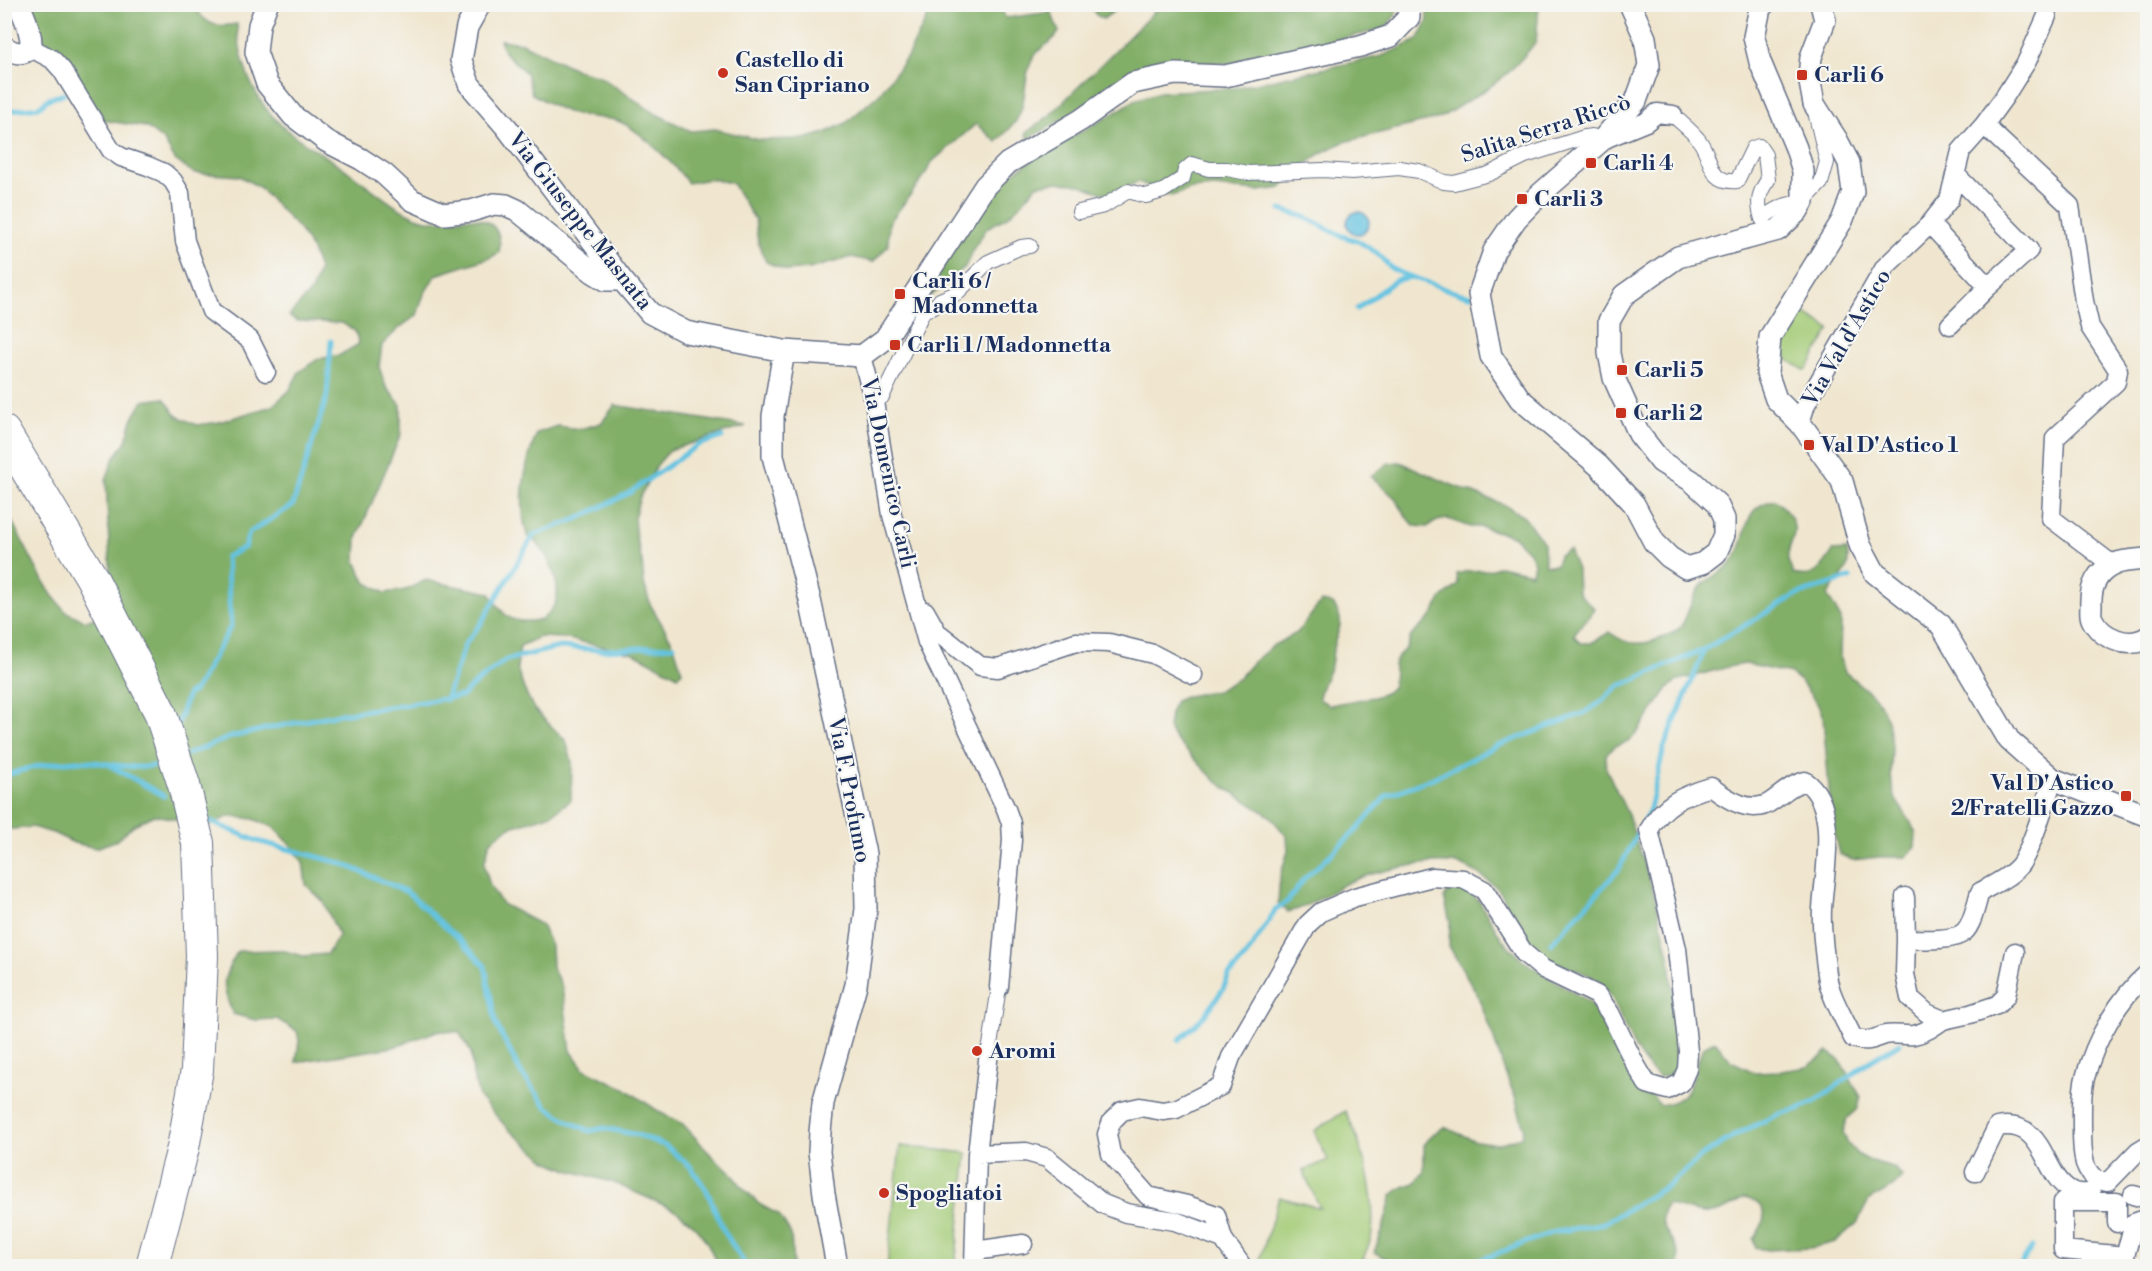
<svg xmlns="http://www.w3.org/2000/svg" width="2152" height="1271" viewBox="0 0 2152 1271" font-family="'Libre Bodoni',serif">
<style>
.green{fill:#a3cb76;stroke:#5f7d6a;stroke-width:1.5}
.forest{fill:#82af67;stroke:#4e6f62;stroke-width:1.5}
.water{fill:#63c3e1;stroke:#3f79a0;stroke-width:1.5}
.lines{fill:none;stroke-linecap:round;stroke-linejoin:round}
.stream{stroke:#63c3e1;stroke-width:5}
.pedestrian-casing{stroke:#666f86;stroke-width:16}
.minor-casing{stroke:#666f86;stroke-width:21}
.tertiary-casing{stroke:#666f86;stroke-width:24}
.motorway-casing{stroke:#666f86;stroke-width:34}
.pedestrian{stroke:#fff;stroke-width:14}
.minor{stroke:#fff;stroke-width:18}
.tertiary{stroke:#fff;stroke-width:21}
.motorway{stroke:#fff;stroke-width:32}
.poi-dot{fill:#c8321e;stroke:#f6f6f2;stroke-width:2}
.labels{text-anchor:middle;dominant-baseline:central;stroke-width:4.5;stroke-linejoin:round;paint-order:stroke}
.poi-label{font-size:22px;font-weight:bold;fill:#1b2f5e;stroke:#f6f6f2;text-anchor:start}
.street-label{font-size:22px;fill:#1b2f5e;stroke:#f6f6f2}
</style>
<rect width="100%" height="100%" fill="#f6f6f2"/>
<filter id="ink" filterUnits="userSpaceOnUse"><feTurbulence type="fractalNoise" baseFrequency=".0167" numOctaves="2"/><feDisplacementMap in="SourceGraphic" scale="12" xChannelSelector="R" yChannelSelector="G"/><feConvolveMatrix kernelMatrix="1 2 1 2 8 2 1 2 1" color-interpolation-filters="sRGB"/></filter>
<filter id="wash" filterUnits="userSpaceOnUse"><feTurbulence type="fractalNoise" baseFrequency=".008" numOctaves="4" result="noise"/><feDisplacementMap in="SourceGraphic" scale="24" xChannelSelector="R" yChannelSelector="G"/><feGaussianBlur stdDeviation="1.35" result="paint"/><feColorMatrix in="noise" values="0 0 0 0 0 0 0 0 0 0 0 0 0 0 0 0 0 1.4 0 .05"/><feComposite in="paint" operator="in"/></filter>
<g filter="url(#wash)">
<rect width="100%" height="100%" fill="#f0e6cf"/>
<!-- green -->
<path class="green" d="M1802 312 1830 329 1806 371 1786 359 1787 356 1779 351Z
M1345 1111C1363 1145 1376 1194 1372 1233 1371 1241 1366 1251 1363 1259L1380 1266H1258L1279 1197 1320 1208 1303 1171 1328 1160 1314 1131Z
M900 1146 967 1153 955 1266H887Z"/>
<!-- forest -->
<path class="forest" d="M31 5H194C205 25 215 28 237 24 240 64 254 103 286 129 305 146 330 157 350 173 372 188 394 209 419 218 440 226 466 212 487 222 499 228 501 240 499 253L489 258 436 275 424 294 417 315 398 329 382 345 379 367 386 387 401 405V434L357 538 356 561 365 582 385 593 406 590 426 580 490 593C505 620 512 624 542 620 546 615 555 607 556 601 561 579 546 547 527 535 517 500 524 466 537 433L557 426 580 429 601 423 615 405 746 426 670 450 657 465 640 497 634 518 636 539 642 561 644 583 650 604 673 643 682 671 678 676 634 653 563 638 540 637 520 646 517 668 524 689 534 709 566 741 572 762 571 800 552 814 508 828 490 842 484 864 490 886 502 904 542 925 551 946 552 967 562 987 571 1051 584 1069 624 1088 663 1114 683 1124 713 1157 730 1171 743 1188 759 1204 779 1215 791 1234 793 1266H718L707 1242 693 1224 675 1210 612 1182 568 1170 547 1161 509 1130 479 1097 473 1075 471 1052 459 1032 437 1031 394 1047 296 1062 299 1041 297 1031 277 1019 255 1020 233 1014C220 985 222 978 238 951L281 950 303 956 327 954 339 936 323 901 306 885 303 862 290 844 274 827 253 819 230 816 210 825 154 815 134 825 117 840 96 848 74 843 53 833 32 827 5 830 4 506 41 577 52 595 66 612 86 621 120 609 111 590 106 480 113 460 126 441 132 420 143 401 164 398 177 416 197 425 219 422 272 406 289 391 299 372 318 359 340 355 359 344 355 331 342 323 297 321 289 316 312 290 319 269 311 248 299 229 259 187 239 176 194 173 175 160 164 141 146 127 102 120 62 55 39 39Z
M928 5H998L1006 18 1051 12 1059 32C1053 42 1043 45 1036 54 1021 73 1029 101 1016 121 1011 128 1003 135 997 142L976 124 932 162 923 178 889 223 888 246 873 262 852 257 809 269 787 271 766 262 758 242 755 220 732 183 710 179 688 183C676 166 635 125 615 120 602 117 588 118 574 114 559 111 546 101 532 94L526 73 504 52 500 40 522 43 577 70 599 76 656 114 691 131 715 129 760 140 804 139 825 133 846 123 880 93 907 57 927 18Z
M1092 5V4L1123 5 1103 19 1095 14Z
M1161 5H1398L1395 16 1384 29 1231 64 1183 61 1141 70 1126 77 1098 100 1028 139 1026 133 1050 115Z
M1426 5H1539L1536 42 1525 55 1508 73 1487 89 1440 118 1344 142 1323 152 1305 165 1281 188 1259 191 1214 187 1192 189 1171 196 1139 182 1105 194 1080 185 1058 182 1037 185 1023 202 1007 217 987 228 975 246 965 267 931 296 922 293 997 183 1046 151 1106 118 1135 100 1160 92 1234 88 1382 56 1418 40 1428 20Z
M1400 462 1452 485 1505 505 1524 517 1544 543 1545 565H1556L1559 555 1569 550 1577 570 1578 593 1594 608C1589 620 1580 624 1574 635L1580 643H1591L1610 632C1626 647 1647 645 1666 636 1671 633 1678 631 1681 626 1690 613 1690 597 1702 585 1711 576 1726 572 1734 560 1751 535 1739 507 1775 500 1786 508 1798 522 1793 537 1791 545 1787 551 1788 560 1789 564 1791 569 1793 574 1815 580 1822 568 1833 551L1847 550C1852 577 1838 575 1828 596L1841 619 1840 659 1845 672 1876 698 1888 720 1892 746 1891 772 1892 786 1896 800 1910 821 1916 834 1915 847 1906 857H1879L1852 860 1839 854 1832 825 1823 717 1818 705 1802 683 1791 674 1746 664 1732 666 1679 680 1668 688 1637 733 1628 742 1615 746 1606 755V768L1628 815 1655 897 1670 959 1679 1063 1672 1075 1659 1077C1637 1060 1628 1034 1617 1009 1614 1002 1611 994 1606 989 1586 964 1549 969 1527 946 1513 931 1510 900 1495 886 1485 878 1472 868 1460 865 1436 857 1372 872 1349 882 1328 892 1310 907 1288 912L1278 903 1280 876 1288 851 1287 837 1270 816 1224 787 1213 778 1175 739 1168 727 1170 714 1175 701 1187 696 1217 691 1238 679 1253 662 1274 645 1297 633 1321 602 1333 604C1345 621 1340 626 1334 644 1332 651 1333 660 1330 668 1326 679 1320 687 1319 699L1329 705 1374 697 1385 693 1393 687 1394 665 1399 655 1407 647 1411 636 1432 616 1441 599 1458 585 1457 574 1468 571 1490 570 1500 566 1532 573 1534 562 1529 552 1513 536 1481 527H1470L1448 519 1437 521 1427 527 1415 526 1407 518 1396 499 1371 476 1389 463Z
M1466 890 1479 901 1502 939 1523 961 1589 1002 1600 1018 1624 1066 1660 1105C1695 1101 1692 1074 1703 1047L1715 1041 1731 1061 1754 1072 1781 1071 1807 1067 1828 1052 1839 1059 1861 1097 1857 1110 1847 1119 1843 1132 1848 1144 1857 1154 1868 1160 1893 1167 1902 1176 1894 1186 1869 1200 1857 1223 1835 1242 1811 1248 1767 1250 1756 1248 1753 1238C1768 1222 1769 1203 1744 1198 1737 1201 1730 1207 1723 1210 1706 1218 1683 1208 1667 1204 1650 1231 1684 1239 1678 1266H1398L1374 1252 1382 1232 1392 1195 1403 1187 1415 1183 1424 1172V1145L1433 1134 1444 1127 1476 1141 1497 1144 1521 1137 1524 1129 1515 1097 1504 1070 1494 1039 1477 994 1449 946 1450 922 1444 898 1449 891Z"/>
<!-- water -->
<path class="water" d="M1347 223a11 11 0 1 1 22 0a11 11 0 1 1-22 0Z"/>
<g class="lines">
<!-- stream -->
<path class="stream" d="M4 111 39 107 48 99 64 94
M1281 210 1305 217 1342 236 1358 241 1377 253 1391 268 1401 273 1457 293 1471 296
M1357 309 1396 280 1412 277
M446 700 465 644 480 625 534 535 577 519 629 493 698 445 722 437
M177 726 188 694 195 690 231 626 226 557 245 547 249 533 293 505 327 396 331 341
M188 754 231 737 265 729 334 715 462 696 472 686 506 660 560 647 602 650 674 646
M111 766 164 796
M4 776C29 767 50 762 77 761 107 761 136 773 165 763
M202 818 257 841 341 863 407 892 465 945 485 966 496 1024 521 1073 547 1107 568 1121 590 1131 604 1128 638 1135 666 1146 690 1166 707 1191 724 1231 746 1266
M1551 944 1619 869 1650 809 1664 747 1705 649
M1179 1040 1205 1015 1223 989 1229 975 1247 955 1276 909 1288 901 1304 879 1358 829 1386 796 1433 778 1497 746 1584 713 1601 702 1617 687 1705 649 1796 595 1850 578
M1464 1266 1551 1233 1604 1223 1669 1185 1703 1155 1739 1133 1779 1114 1796 1110 1816 1101 1872 1060 1900 1043
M2020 1266 2032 1247"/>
</g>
</g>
<g filter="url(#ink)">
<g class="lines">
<defs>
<path id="pedestrian" d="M1673 115C1681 123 1691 130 1698 139 1713 156 1707 184 1737 181L1753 148 1759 146 1765 155 1768 180C1758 193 1757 203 1762 219 1775 208 1785 204 1803 202L1821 183 1827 162 1816 116
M1079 212 1104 206 1128 191 1146 196 1163 191 1183 178 1185 170 1192 164 1209 169H1227L1248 173 1323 170 1352 172 1399 168 1419 171 1444 182 1454 183 1489 174 1525 156 1585 137 1592 136 1602 140
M874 402 882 397 924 310 934 307 940 300 957 293 988 262 1021 247 1030 246
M989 1052 999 987"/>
<path id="minor" d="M31 48 52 59 62 70 111 150 121 157 148 166 164 173 173 181 180 193 185 241 211 311 250 340 266 372
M1984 125 2070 206 2084 301 2090 327 2118 370 2116 382 2055 438 2051 518 2106 560 2115 564
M1602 140 1646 122 1657 113 1673 115
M1955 174 2029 250 1988 287
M1930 224 1988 287 1950 325
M862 356 874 402 892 515 927 642 1006 809 1011 823 1012 840 999 987
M1800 423 1806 404 1885 267 1930 224 1949 200 1961 151 1984 125 2005 96 2027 61 2047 16
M925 611 937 632 980 666 998 668 1076 642 1109 643 1153 654 1193 675
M1905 897 1906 939 1905 974 1910 998 1927 1013 1943 1020 1970 1014 1997 1005 2006 996 2015 952
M1906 939C1921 939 1953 942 1964 932 1973 924 1976 904 1980 892 1993 885 2010 877 2019 866 2031 852 2046 799 2053 779
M2148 973C2118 999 2095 1040 2085 1078 2081 1093 2082 1113 2082 1129 2082 1140 2082 1159 2087 1169 2089 1173 2093 1177 2096 1180L2108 1182 2138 1151 2148 1145
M977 1154 1026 1152 1047 1158 1103 1204 1126 1213 1175 1221 1223 1239 1242 1266
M1975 1172 1997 1127C2047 1118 2041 1176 2072 1191 2077 1194 2085 1193 2091 1193
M2133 1195 2148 1199
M2117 1223V1202H2063V1250L2125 1256 2134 1223 2148 1218
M1223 1239 1216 1215 1187 1205 1148 1196 1111 1154 1107 1134 1112 1121 1122 1111 1140 1107 1163 1111 1176 1109 1221 1086 1231 1057 1308 924 1321 912 1355 897 1432 877 1463 879 1484 890 1524 953 1543 969 1597 995 1610 1013 1634 1062 1647 1084 1667 1090 1681 1083 1687 1069 1688 1051 1677 949 1649 830C1663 804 1684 795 1711 787 1727 799 1752 816 1772 801 1785 792 1789 786 1805 781 1840 805 1824 872 1822 909 1821 930 1824 953 1827 974 1829 995 1844 1018 1853 1038 1867 1043 1873 1039 1885 1035 1894 1033 1905 1036 1914 1035 1925 1033 1934 1026 1943 1020
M975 1251 1023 1244
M974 1266 977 1154 989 1052"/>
<path id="tertiary" d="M267 4 259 25 256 52 267 84 293 116 326 141 361 159 384 174 412 200 444 214 471 211 494 204 506 205 517 210 593 272 606 280H622
M480 4 467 27 461 60 469 84 507 128 622 280 650 313 686 332 784 351 862 356 885 339 985 186 1008 163 1081 120 1133 83 1175 74 1225 76 1360 46 1391 36 1409 17V4
M1630 4 1645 38 1649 65 1636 101 1602 140 1537 197 1516 219 1494 251 1479 294 1491 356 1520 399 1599 466 1634 504 1654 542 1669 557 1686 568 1703 563 1716 553 1724 535V519L1717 504 1692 481 1661 462 1639 434 1614 378 1609 353V321L1624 295 1678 257 1778 230 1797 212 1803 202V171L1796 148 1760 62 1754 37 1760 8 1764 4
M1821 4 1825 20 1811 57 1809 77 1814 104 1837 140 1849 163 1853 192 1842 221 1770 337 1767 373 1776 399 1800 423 1842 481 1860 545 1875 573 1941 625 2009 740 2053 779 2148 816
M4 47C14 53 22 56 31 48 32 32 25 19 19 4
M784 351 773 416V456L810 600 865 854 866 909 856 985 823 1103 820 1132 819 1152 824 1194 837 1266
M2148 559C2138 560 2124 560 2115 564 2097 571 2090 587 2091 605 2091 609 2090 615 2092 619 2101 638 2129 650 2148 637"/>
<path id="motorway" d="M4 432 92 578 160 712 184 785 198 843 202 956 197 1070 183 1148 152 1266"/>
</defs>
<!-- pedestrian casing -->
<use href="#pedestrian" class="pedestrian-casing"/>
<!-- minor casing -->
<use href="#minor" class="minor-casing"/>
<!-- tertiary casing -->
<use href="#tertiary" class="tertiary-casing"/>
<!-- motorway casing -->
<use href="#motorway" class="motorway-casing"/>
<!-- pedestrian -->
<use href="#pedestrian" class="pedestrian"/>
<!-- minor -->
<use href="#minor" class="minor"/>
<!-- tertiary -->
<use href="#tertiary" class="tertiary"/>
<!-- motorway -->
<use href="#motorway" class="motorway"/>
</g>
</g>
<!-- markers -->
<g class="poi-dot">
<circle cx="723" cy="73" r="6"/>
<rect x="1796" y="69" width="12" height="12" rx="3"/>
<rect x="1585" y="157" width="12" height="12" rx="3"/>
<rect x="1516" y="193" width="12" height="12" rx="3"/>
<rect x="894" y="288" width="12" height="12" rx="3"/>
<rect x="889" y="339" width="12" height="12" rx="3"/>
<rect x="1616" y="364" width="12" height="12" rx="3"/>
<rect x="1615" y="407" width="12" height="12" rx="3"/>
<rect x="1803" y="439" width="12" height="12" rx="3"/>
<rect x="2120" y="790" width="12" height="12" rx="3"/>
<circle cx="977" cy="1051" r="6"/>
<circle cx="884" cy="1193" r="6"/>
</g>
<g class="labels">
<!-- poi labels -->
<g class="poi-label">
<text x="735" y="60">Castello di<tspan x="735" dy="25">San Cipriano</tspan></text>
<text x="1814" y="75">Carli 6</text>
<text x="1603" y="163">Carli 4</text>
<text x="1534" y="199">Carli 3</text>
<text x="912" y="281">Carli 6 /<tspan x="912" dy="25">Madonnetta</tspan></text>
<text x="907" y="345">Carli 1 / Madonnetta</text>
<text x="1634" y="370">Carli 5</text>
<text x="1633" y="413">Carli 2</text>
<text x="1821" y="445">Val D'Astico 1</text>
<text x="2114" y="783" text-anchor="end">Val D'Astico<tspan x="2114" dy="25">2/Fratelli Gazzo</tspan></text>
<text x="989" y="1051">Aromi</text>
<text x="896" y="1193">Spogliatoi</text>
</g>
<!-- street labels -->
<g class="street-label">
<text transform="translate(1546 129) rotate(-18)">Salita Serra Riccò</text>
<text transform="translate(580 221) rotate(52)">Via Giuseppe Masnata</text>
<text transform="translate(1847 338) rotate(-60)">Via Val d'Astico</text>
<text transform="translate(888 473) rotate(78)">Via Domenico Carli</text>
<text transform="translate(849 790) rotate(79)">Via F. Profumo</text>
</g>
</g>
<!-- margin -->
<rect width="2152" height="1271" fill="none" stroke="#f6f6f2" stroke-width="24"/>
</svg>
